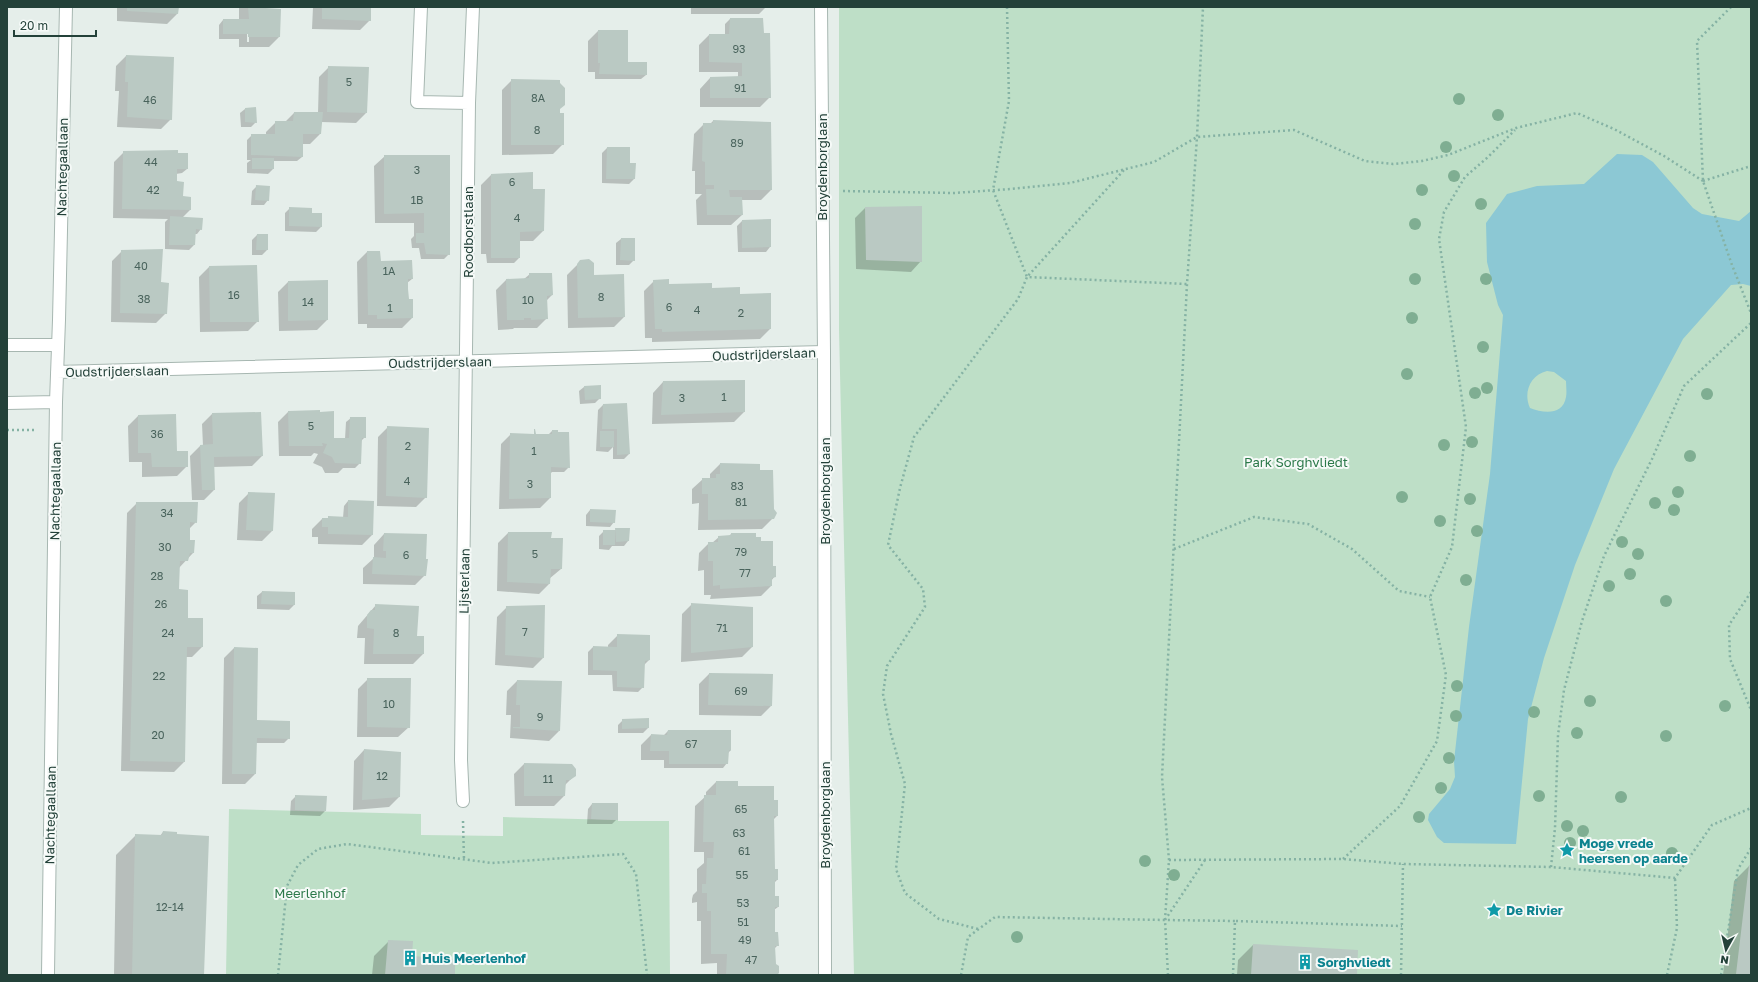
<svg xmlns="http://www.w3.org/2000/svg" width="1758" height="982" viewBox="0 0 1758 982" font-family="'Golos Text',sans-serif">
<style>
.green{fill:#bedfc7}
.water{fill:#8cc8d4;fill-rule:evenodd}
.shadow{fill:#0003;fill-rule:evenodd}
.building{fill:#bac9c3}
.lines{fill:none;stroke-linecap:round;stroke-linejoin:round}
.minor-casing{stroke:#a7b7b1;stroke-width:14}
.tertiary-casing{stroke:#a7b7b1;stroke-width:14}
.path{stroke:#85b2a4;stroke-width:2.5;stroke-dasharray:2 3;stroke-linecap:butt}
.minor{stroke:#fff;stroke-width:12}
.tertiary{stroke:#fff;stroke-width:12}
.tree{fill:#7fae92}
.labels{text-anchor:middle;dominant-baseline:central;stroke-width:4;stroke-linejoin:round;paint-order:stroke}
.number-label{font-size:11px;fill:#49635c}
.street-label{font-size:13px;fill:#234139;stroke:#f6faf8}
.park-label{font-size:13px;fill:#2c794a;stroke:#f6faf8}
.culture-label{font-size:13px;font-weight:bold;fill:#0d838f;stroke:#f6faf8;text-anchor:start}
</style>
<rect width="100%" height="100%" fill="#e5eeea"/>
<!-- green -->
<path class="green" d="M839 7H1751V975H854L839 330Z
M229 809 421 814V835L503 836V817L618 820V821H669L670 975H226Z"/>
<!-- water -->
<path class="water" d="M1617 154 1642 155 1653 162 1693 208 1702 214 1739 221 1751 211V286L1743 284 1731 285 1683 339 1614 469 1575 565 1544 658 1528 719 1516 844 1444 843 1437 837 1428 820 1429 814 1450 789 1455 777 1454 761 1469 627 1490 474 1503 315 1498 305 1487 262 1486 223 1507 194 1537 186 1584 184ZM1547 371 1554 372 1566 381C1566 386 1567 392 1566 397 1563 416 1543 413 1530 408 1523 393 1530 375 1547 371Z"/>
<!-- shadow -->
<path class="shadow" d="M117 7H178L177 14 167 24 117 21Z
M239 7H261L265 10 279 37 269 47H239V39H219V25L223 20H239ZM249 32V42H247V34Z
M313 7H370V20L360 30 312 29Z
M691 7H766L759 14H691Z
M730 19 770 97 760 107H700V89L710 78 738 77V72H699V45L709 35H725V24Z
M598 31 627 62 646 75 641 79H595V72H588V41Z
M126 56 171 119 161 129 117 127 119 91H115L116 66Z
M329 67 366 113 356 123 321 122 320 134 310 144H302V157L297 161H273V169L268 174 247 173V163L251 160H247V140L252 135H266V132L276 122H285L294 113H318L319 77Z
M512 80 559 110 563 144 553 154 502 155V90Z
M245 109 256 122 251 127H241L240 113Z
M713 121 771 190 761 200H741L742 215 731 225H697L696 200 702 194H695V171H692L694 134 704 124H710Z
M607 148 629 164 634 179 629 184 602 183V153Z
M124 152 177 156 187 169 182 173 176 174V182L182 197 190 210 182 218 201 229 197 234H195L194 245 189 250 165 249V222L168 219 113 218 114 162Z
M385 156H449V254L444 259H421L419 248H412L411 239 414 236V223H375L374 166Z
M491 175 543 231 533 241H519V258L514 263H487L486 254H481V185Z
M257 186 268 200 264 205H251L252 191Z
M290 208 311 214H321V227L316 232 285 231V213Z
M865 208 921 261 911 272 856 269 855 218Z
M742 221 770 247 766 252H738L737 226Z
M257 235 267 250 262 255H252V240Z
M621 239 634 260 629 265H616V243Z
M122 251 160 283 166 313 156 323 111 322 112 261Z
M367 252 380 262 412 279 407 283 408 300 412 318 402 328H367V324H358L357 262Z
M581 261 624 317 614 327 568 328 567 275Z
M256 266 258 321 248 331 200 332 199 277 209 267Z
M530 274 552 295 547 300V318L537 328H514L513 329 498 330 496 290 506 280 524 279Z
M654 281 668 285 711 289 740 295 770 329 760 339 652 342V338H645L644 291Z
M288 282 327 320 317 330 279 331 278 292Z
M663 382 744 412 734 422 652 424 653 393Z
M584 387 600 398 595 403 580 404 579 391Z
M626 404 629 454 624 459H613V447L608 452 596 451 598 410 603 405Z
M288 412 320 413 333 439H345L346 422 351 418 365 437 360 442V463L355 468H343L338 473H325L322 467 313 463 318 454 314 453 311 456H279L278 422Z
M212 414 262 456 252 466 213 467 214 490 204 500H192L190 456 200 446H203L202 424Z
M138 416 176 452 187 466 177 476 142 477V462H129L128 426Z
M388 427 426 497 416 507 377 506 378 437Z
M552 431H557L569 467 564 472H552L550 474V498L540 508 499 509 501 444 511 434 548 435Z
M720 464 759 471 773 518 762 529 698 530 699 503 692 504V489L703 479H710V474Z
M249 493 272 531 262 541 237 540 239 503Z
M348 501 372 535 362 545 318 544V537H312V529L322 519 343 518 344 506Z
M137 503 196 522 189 529V541L193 553 178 569V590L187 619 202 647 192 657H186L184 762 174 772 121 771 127 513Z
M590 510 614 522 610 527 586 526V515Z
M629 529 628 541 624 546H612L609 550 599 549V536L604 531Z
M508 533H551L550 539 561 569 549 579V584L539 594 497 591 498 543Z
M384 534 425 575 415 585 363 584V568L374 558V545Z
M731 534 755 538 760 542 775 576 771 581V586L761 596 710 599 711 595H704V570L698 571 699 553 709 543H712L719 537 729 536Z
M262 592 294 593V605L289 610 257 609V596Z
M692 604 752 647 742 657 681 662 682 614Z
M376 605 416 637 423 654 413 664H364L365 638H357L358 626Z
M507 607 543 658 533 668 495 665 497 617Z
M618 635 649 660 644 665 643 687 638 692 613 691 612 675H588V652L593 647H608V645Z
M234 648 256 723 289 738 284 743H255V774L245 784H222L224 658Z
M709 674 771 706 761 716 699 715V684Z
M368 679 409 727 398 737H357L358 689Z
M517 681 559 731 549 741 510 738 511 715H506L507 691Z
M623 720 648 728 643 733H618V725Z
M668 731H730V751L728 753 727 763 723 768H664V760H641V745L651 735 663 736Z
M364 750 400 753 399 797 389 807 353 810 354 761Z
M524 764 575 775 565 785 564 796 554 806H515L514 774Z
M716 782 777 801V816L773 820 774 870 777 880 774 883V897L778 907 774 910V933L778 945 774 949 776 975H717V963L701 964V921H697V902L692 903V899L693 895 697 891V869L704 863V852H694L695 806 706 796V792Z
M296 796 325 811 320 816 290 815 291 801Z
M592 804 617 819 612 824H587L588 809Z
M163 832 176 835 203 975H114L116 855 136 835 160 836Z
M1749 866H1751V975H1723L1734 881Z
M389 941 411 957 454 975H372L374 956Z
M1253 945 1356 975H1237L1238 960Z"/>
<!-- building -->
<path class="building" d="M127 7H179L178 14 127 11Z
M248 7 281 9 280 37H248V34H223V19H249Z
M322 7H371V21L322 19Z
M730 18H763L764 33H770L771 98H710V77L742 76V63L709 62V34H729Z
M598 30H628V62H647V75L599 74 600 63H598Z
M126 55 174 57 172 120 127 117 128 82H125Z
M328 66 369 67 367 113 327 112Z
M511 79 560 80V83L565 88V105L560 109V113H564V145H511Z
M256 107 257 123 245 122V108Z
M294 112H323L321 134H303V157L251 155V134H275V121H293Z
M713 120 771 122 772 190H729L730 197H742L743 215H707L706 189H714V185H705V162L702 161 703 123H713Z
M607 147H630V163H636L635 179H606Z
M178 150V153H188V169H177V181L184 182 183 196 191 197V210L122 209 123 151Z
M384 155H450V255L426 254 424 243H416V233H424V213L384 214Z
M252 158H274V169H252Z
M533 172V189H545L544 231 520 232V258H491V174Z
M256 185 270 186 269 201 255 200Z
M922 206V262L866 260 865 207Z
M289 207 312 208V213H322V227L289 226Z
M170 216 203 218 202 230 196 229 195 245H169Z
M771 219V247L742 248V220Z
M257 234H268V250H256Z
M621 238H635V261L620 260Z
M163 249 161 282 169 283 167 314 120 313 121 250Z
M367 251H380L381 261 412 260 413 279H408V289L409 299H413V318L377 319V315H368Z
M589 259 594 263V275L624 274 625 317 578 318 577 264 580 260Z
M257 265 259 322H210L209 266Z
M529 273H552L553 295 547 296 548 319 531 320V318H524V320H507L506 279 529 278Z
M669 279V284L712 283V288L740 287V294L771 293V329L662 332V329H655L653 280Z
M328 280V320L288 321V281Z
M745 380V412L661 415 663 381Z
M601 385V399L585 400 584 386Z
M627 403 630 454 617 455V429H602L603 404Z
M320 410V412L334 411V438H349L350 417H366V438H362L361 464 335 463 332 457 323 453 327 444 322 443 323 446H289L288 411Z
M261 412 263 456 214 457 215 490H202L200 445 213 444 212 413Z
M176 414 177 451H188V467H152L151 453H138V415Z
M387 426 429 428 427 498 386 496Z
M534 429H535L536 434H552V430H558V432H569L570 468 551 467V498L509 499 510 433 534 434Z
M600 431H614V447H600Z
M720 463 760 464V470H773L774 509 777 513 774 519 708 520V494H702V478H716V474H720Z
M248 492 275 493 273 531 246 530Z
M348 500 374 501 373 535 328 534V527H322V518H328V516L348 517Z
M136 502H198L197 523 190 522V540H195L194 553H190L188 561H180L179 589 188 590V618H203V647H187L185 762 130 761Z
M590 509 616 510 615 523 590 522Z
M615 528H630L629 541 616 542Z
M603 530H615V545H603Z
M508 532H552L551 538H563L562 569H551L550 584 507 582Z
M384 533 427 534 426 559H428L426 576 372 574 373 557 386 558V551H383Z
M731 533H756V537H761V541H773V566H776V577L772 578V586L720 589V585L713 586V561H708V542H718V536L731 535Z
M262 591 295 592V605L261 604Z
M691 603 753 607V647L691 653Z
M375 604 419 606 417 636H424V654H373L374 629 367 628V615L371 610H375Z
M545 605 544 658 505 655 506 606Z
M617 634 650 635V660L645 661 644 688 617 687V671L593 670V646L617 647Z
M234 647 258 648 257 720 290 721V739L257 738 256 774H232Z
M709 673 773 674 772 706 708 705Z
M367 678H411L410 728 367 727Z
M517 680 562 681 560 731 513 728V727H520V705H516Z
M649 718V728L622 729V719Z
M668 730H731V751L729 750 728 764H669V751H650L651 734 667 735Z
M364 749 401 752 400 797 362 800Z
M524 763 572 764 576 769V776L570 780H566L565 796H524Z
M716 781H738V786H774V800H778V816H774L775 869H778V880H775V896H779V907H775V932H778L779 946H775L776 964 779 966V973L777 975H726L727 954H711V911H707V893H702V884H706L707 858H713L714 842H703L704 795H716Z
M295 795 327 796 326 811 295 810Z
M592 803H618V820L591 819Z
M163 831 177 832V834L209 836 204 975H132L135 834 162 835Z
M1749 865H1751V975H1742L1736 974Z
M388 940 413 941 412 956 455 959V975H385Z
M1253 944 1358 950 1357 975H1251Z"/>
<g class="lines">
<defs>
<path id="minor" d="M421 7 417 102 469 103
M7 345H58
M57 372 824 352
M7 403 56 402
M463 801 461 760 469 103 473 7
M48 975 56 402 59 320 66 7"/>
<path id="tertiary" d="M821 7 824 352 825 975"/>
</defs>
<!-- minor casing -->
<use href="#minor" class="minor-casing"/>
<!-- tertiary casing -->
<use href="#tertiary" class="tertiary-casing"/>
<!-- path -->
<path class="path" d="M1007 7 1009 101 993 190 1027 277 1124 170
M1731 7 1697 41 1703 181 1732 265 1751 313
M1703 181 1751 166
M843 191 954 193 1011 189 1070 183 1154 162 1197 137 1294 130 1365 161 1393 164 1422 161 1448 155 1516 128 1577 113 1614 129 1664 156 1703 181
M7 430H36
M1174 549 1254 517 1308 524 1352 549 1399 591 1430 597
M1751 592 1729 625 1730 659 1751 710
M463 821 464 860
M1343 859 1400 806 1437 741 1446 675 1430 597 1452 547 1466 427 1439 239 1444 212 1465 177 1488 157 1515 130
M1169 860 1343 859 1403 864 1551 867 1675 878 1712 825 1751 808
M1205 860 1165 920 1235 921
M1551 867 1555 828 1558 735 1564 690 1582 621 1604 556 1652 459 1684 386 1751 323
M978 929 939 919 905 893 896 869 905 784 891 734 883 694 887 666 925 607 923 589 888 545 900 488 914 437 1018 299 1027 277 1187 284
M278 975 287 886 298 865 318 849 347 844 492 863 623 854 636 874 647 975
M961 975 968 937 995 917 1165 920
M1168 975 1165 920 1169 860 1162 777 1187 284 1197 137 1203 7
M1233 975 1235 921 1402 926
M1401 975 1403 864
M1667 975 1677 928 1675 878
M1721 975 1738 869 1751 848"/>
<!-- minor -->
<use href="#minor" class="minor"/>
<!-- tertiary -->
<use href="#tertiary" class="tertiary"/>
</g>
<!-- trees -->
<g class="tree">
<circle cx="1459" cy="99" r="6"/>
<circle cx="1498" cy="115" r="6"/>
<circle cx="1446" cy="147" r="6"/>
<circle cx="1454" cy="176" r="6"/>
<circle cx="1422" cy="190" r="6"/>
<circle cx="1481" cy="204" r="6"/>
<circle cx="1415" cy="224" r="6"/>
<circle cx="1415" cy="279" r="6"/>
<circle cx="1486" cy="279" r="6"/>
<circle cx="1412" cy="318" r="6"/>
<circle cx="1483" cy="347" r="6"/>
<circle cx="1407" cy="374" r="6"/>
<circle cx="1487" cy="388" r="6"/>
<circle cx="1475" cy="393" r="6"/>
<circle cx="1707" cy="394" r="6"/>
<circle cx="1472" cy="442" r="6"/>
<circle cx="1444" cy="445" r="6"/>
<circle cx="1690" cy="456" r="6"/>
<circle cx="1678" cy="492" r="6"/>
<circle cx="1402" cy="497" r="6"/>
<circle cx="1470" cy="499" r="6"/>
<circle cx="1655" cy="503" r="6"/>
<circle cx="1674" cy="510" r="6"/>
<circle cx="1440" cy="521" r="6"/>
<circle cx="1477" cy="531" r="6"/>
<circle cx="1622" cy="542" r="6"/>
<circle cx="1638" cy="554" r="6"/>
<circle cx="1630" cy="574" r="6"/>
<circle cx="1466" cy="580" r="6"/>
<circle cx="1609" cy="586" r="6"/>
<circle cx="1666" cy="601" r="6"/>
<circle cx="1457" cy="686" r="6"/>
<circle cx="1590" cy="701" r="6"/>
<circle cx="1725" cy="706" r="6"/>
<circle cx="1534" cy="712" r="6"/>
<circle cx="1456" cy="716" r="6"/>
<circle cx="1577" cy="733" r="6"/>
<circle cx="1666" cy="736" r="6"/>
<circle cx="1449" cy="758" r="6"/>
<circle cx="1441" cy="788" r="6"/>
<circle cx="1539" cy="796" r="6"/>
<circle cx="1621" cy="797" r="6"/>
<circle cx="1419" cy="817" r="6"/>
<circle cx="1567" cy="826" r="6"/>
<circle cx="1583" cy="831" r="6"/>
<circle cx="1570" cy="843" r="6"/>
<circle cx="1607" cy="845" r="6"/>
<circle cx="1672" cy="853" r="6"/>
<circle cx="1145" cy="861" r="6"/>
<circle cx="1174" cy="875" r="6"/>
<circle cx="1017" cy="937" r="6"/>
</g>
<!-- icons -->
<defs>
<symbol id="sight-bare" viewBox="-9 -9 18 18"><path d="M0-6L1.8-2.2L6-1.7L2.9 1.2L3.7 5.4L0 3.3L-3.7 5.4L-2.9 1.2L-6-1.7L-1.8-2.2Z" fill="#0f9aa8" stroke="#f6faf8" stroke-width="2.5" paint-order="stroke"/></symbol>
<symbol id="building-bare" viewBox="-9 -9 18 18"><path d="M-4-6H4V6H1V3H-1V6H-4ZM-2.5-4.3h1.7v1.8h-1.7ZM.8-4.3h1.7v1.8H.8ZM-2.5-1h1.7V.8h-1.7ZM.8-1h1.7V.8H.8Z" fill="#0f9aa8" stroke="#f6faf8" stroke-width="2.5" paint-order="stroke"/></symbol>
</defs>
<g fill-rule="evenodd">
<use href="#sight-bare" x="1556" y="839" width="22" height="22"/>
<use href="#sight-bare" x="1483" y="899" width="22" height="22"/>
<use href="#building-bare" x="399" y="947" width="22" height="22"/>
<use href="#building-bare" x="1294" y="951" width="22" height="22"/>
</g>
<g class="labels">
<!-- number labels -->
<g class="number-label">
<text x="739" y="48">93</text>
<text x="349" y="81">5</text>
<text x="740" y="87">91</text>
<text x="538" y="97">8A</text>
<text x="150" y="99">46</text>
<text x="537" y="129">8</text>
<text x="737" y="142">89</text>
<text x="151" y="161">44</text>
<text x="417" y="169">3</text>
<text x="512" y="181">6</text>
<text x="153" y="189">42</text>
<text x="417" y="199">1B</text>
<text x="517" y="217">4</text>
<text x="141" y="265">40</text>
<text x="389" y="270">1A</text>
<text x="234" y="294">16</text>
<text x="601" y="296">8</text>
<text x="144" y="298">38</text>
<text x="528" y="299">10</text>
<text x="308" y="301">14</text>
<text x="669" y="306">6</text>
<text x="390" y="307">1</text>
<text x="697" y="309">4</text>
<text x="741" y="312">2</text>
<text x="724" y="396">1</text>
<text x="682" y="397">3</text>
<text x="311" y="425">5</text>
<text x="157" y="433">36</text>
<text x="408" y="445">2</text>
<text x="534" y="450">1</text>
<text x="407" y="480">4</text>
<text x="530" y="483">3</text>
<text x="737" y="485">83</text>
<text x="741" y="501">81</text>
<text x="167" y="512">34</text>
<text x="165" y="546">30</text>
<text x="741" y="551">79</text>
<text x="535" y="553">5</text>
<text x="406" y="554">6</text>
<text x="745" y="572">77</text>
<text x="157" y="575">28</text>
<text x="161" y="603">26</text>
<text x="722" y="627">71</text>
<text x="525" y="631">7</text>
<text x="168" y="632">24</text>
<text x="396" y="632">8</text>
<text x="159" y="675">22</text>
<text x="741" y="690">69</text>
<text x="389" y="703">10</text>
<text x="540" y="716">9</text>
<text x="158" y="734">20</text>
<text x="691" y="743">67</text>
<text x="382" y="775">12</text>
<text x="548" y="778">11</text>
<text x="741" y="808">65</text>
<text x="739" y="832">63</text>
<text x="744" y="850">61</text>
<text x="742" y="874">55</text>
<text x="743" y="902">53</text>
<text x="170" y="906">12-14</text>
<text x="743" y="921">51</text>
<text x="745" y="939">49</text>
<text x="751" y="959">47</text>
</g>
<!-- street labels -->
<g class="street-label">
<text transform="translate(62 167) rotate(-89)">Nachtegaallaan</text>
<text transform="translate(822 167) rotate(-90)">Broydenborglaan</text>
<text transform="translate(468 232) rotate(-90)">Roodborstlaan</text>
<text transform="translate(764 354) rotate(-2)">Oudstrijderslaan</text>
<text transform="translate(440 362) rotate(-1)">Oudstrijderslaan</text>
<text transform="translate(117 371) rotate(-1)">Oudstrijderslaan</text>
<text transform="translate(55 491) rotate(-89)">Nachtegaallaan</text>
<text transform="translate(825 491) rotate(-90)">Broydenborglaan</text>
<text transform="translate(464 581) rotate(-89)">Lijsterlaan</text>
<text transform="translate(50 815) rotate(-89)">Nachtegaallaan</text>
<text transform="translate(825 815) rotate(-90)">Broydenborglaan</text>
</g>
<!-- park labels -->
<g class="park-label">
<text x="1296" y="462">Park Sorghvliedt</text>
<text x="310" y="893">Meerlenhof</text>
</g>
<!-- culture labels -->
<g class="culture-label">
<text x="1579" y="843">Moge vrede<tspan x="1579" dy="15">heersen op aarde</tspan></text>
<text x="1506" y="910">De Rivier</text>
<text x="422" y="958">Huis Meerlenhof</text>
<text x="1317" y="962">Sorghvliedt</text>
</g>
</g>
<!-- border -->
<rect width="1758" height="982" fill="none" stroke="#234139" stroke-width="16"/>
<!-- north arrow -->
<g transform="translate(1726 950) rotate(188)" stroke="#f6faf8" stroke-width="3" paint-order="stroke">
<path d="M0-3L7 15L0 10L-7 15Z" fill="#234139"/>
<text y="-6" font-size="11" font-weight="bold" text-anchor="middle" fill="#234139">N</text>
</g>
<!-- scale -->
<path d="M14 30v6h82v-6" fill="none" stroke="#234139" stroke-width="2"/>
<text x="20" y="30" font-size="12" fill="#234139" stroke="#f6faf8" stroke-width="3" paint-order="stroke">20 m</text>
</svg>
